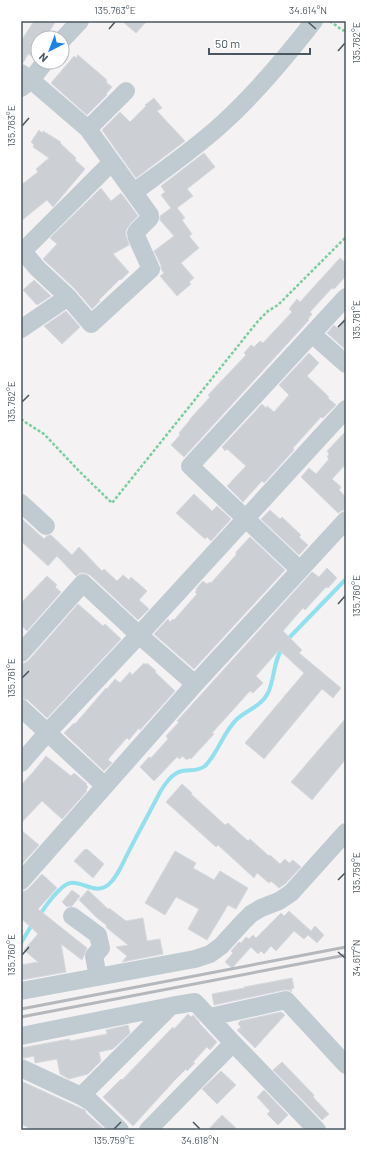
<svg xmlns="http://www.w3.org/2000/svg" width="367" height="1151" viewBox="0 0 367 1151" font-family="Barlow,sans-serif">
<style>
.lines{fill:none;stroke-linecap:round;stroke-linejoin:round}
.stream{stroke:#90e0ed;stroke-width:4}
.building{fill:#ccd0d4;stroke:#d6d9dd}
.path{stroke:#7ace9e;stroke-width:2.5;stroke-dasharray:3 2;stroke-linecap:butt}
.minor{stroke:#c0cbd1;stroke-width:18}
.rail{stroke:#b4b8bc;stroke-width:3}
.ticks{fill:none;stroke:#4a5760;stroke-width:1.5}
.neatline{fill:none;stroke:#4a5760;stroke-width:1.5}
.ticks-label{font-size:10px;text-anchor:middle;fill:#4a5760}
</style>
<rect width="100%" height="100%" fill="#f4f2f2"/>
<g class="lines">
<!-- stream -->
<path class="stream" d="M286 641 346 579
M39 916C44 908 60 885 70 883 83 881 95 895 108 885 118 877 123 862 129 851 139 831 150 812 160 792 165 784 172 773 182 771 190 769 197 772 205 766 218 753 223 733 236 720 246 710 261 707 268 693 275 678 273 661 283 647
M21 943 33 923"/>
</g>
<!-- building -->
<path class="building" d="M34 21H56L45 38H38V55L35 58 28 54 23 63H21V41Z
M122 21H147L136 33Z
M78 55 107 80 106 82 112 87 106 94 107 95 87 115 51 83 69 62 74 56 76 58Z
M154 98 162 108 157 111 185 141 136 178 102 130 120 112 130 122 146 106 145 105Z
M39 130 42 133 43 131 61 142 60 143 76 158 75 160 85 169 53 207 47 200 21 221V185L38 172 36 169 49 158 33 147 34 145 31 142Z
M204 153 215 167 187 189 193 196 177 208 185 218 182 220 192 234 189 236 199 248 181 263 194 278 189 282 191 284 177 296 160 276 164 273 161 269V265L154 251 174 236 160 220V216L171 208 161 195 165 192 161 186Z
M101 188 111 201 121 193 138 216 131 223 126 230V235L129 245 113 254 129 272 121 280 120 279 99 300 100 301 92 309 75 289 43 259 57 244 50 238Z
M340 258 346 263V276L334 289 332 288 310 312 312 314 308 319 309 320 184 457 171 445 180 435 179 433 190 420V419L210 397 208 395 246 355 244 353 251 345 254 347 260 341 263 343 292 312 289 309 297 299 300 302Z
M34 280 51 296 37 305 23 290Z
M66 311 80 327 62 344 44 326Z
M346 317V350L327 333 334 325 337 328Z
M309 353 319 363 307 376 329 397 328 398 336 405 323 418 321 417 293 448 294 450 264 483 262 481 243 502 227 486 246 466 227 449 225 451 222 447 262 404 266 408 267 406 274 412 289 395 279 385Z
M346 431V464L332 479 341 487 339 490 346 497V510H343L338 513 301 477 309 468 316 474 329 459 327 457 329 454 327 451Z
M194 494 212 511 217 506 231 519 211 541 207 537 205 539 176 513Z
M270 510 280 519 282 517 301 535 299 537 308 545 299 555 261 519Z
M21 518 44 539 47 536 51 535 72 555 79 547 102 571 104 569 117 581 123 575 129 580 131 577 147 591 139 600 149 609 138 620 90 575 85 573H80L76 576 57 556 48 566 21 541Z
M250 537 285 570 194 669 154 634 168 619 170 622 173 619 174 620 197 594 195 592 197 590 196 589 203 581 207 584 210 582 211 583 236 555V552Z
M327 568 337 578 328 588 326 587 305 610 303 608 283 631 302 650 299 653 341 688 333 698 322 689 264 759 245 743 304 673 279 650 256 676 263 683 253 693 250 691 212 733 214 734 191 759 189 758 187 760 182 756 180 759 177 757 154 781 140 767 149 757 151 758 168 739 166 736 179 722 177 721 312 572 319 577Z
M47 576 57 585 55 587 61 592 27 631 21 625V603Z
M78 604 103 626 105 624 121 639 47 718 28 700 21 698V663H25L29 660Z
M144 663 146 665 147 663 156 671 155 672 175 691 140 730 139 728 129 740 127 738 125 740 110 757 108 760 112 763 104 771 64 733 74 723 75 724 106 688 107 689 115 679 120 683 130 672 132 675Z
M346 718V759L312 800 291 782Z
M46 756 71 776 74 773 87 784 86 785 88 787 86 790 87 791 62 819 42 801 21 823V785L34 771Z
M182 784 192 793 191 794 225 825 228 823 248 841 250 839 269 856 270 855 280 864 285 859 289 863 293 860 301 867 285 884 279 888 271 881 269 883 257 873 254 878 218 845 216 847 166 802Z
M21 830 39 845 21 865Z
M85 849 86 850 87 849 104 864 93 878 74 861Z
M175 851 196 863 193 868 214 880 220 871 248 888 236 909 228 905 207 940 188 929 199 909 176 897 165 915 145 903Z
M42 874 57 888 38 909 87 948 82 960 61 944 66 972 21 980V965L38 962 24 950 38 934 21 918V891H25L29 888Z
M72 890 80 896 72 906 67 907 62 902Z
M88 890 108 909 109 908 126 921 143 918 147 941 160 939 163 954 122 962 127 956 116 947 128 945 107 928 106 925 96 917 79 900Z
M289 911 311 931 315 926 324 935 317 943 308 935 304 939 294 931 276 951 271 946 264 954 261 951 258 954 251 947 232 968 225 962 233 953 231 951 239 942 241 943 246 937 249 939 253 935 256 938 281 913 284 916Z
M292 978 294 988 291 989 292 992 289 990H284L214 1005 212 994 244 988V987Z
M281 1012 285 1015 255 1048 237 1030 241 1027 238 1024 240 1021Z
M188 1014 191 1017 193 1015 200 1023H199L217 1042 210 1050 207 1047 193 1062 195 1063 187 1071 186 1069 175 1080 133 1126 103 1097 121 1079 122 1080 173 1027 174 1029Z
M128 1025 130 1033 113 1049 99 1052 101 1061 88 1074 69 1079 60 1074 57 1059 35 1063 34 1056 25 1058H21V1048L69 1039 70 1041 107 1034 106 1030Z
M282 1062 314 1095 313 1097 329 1114 322 1120 273 1070Z
M221 1071 236 1085 217 1104 202 1089Z
M21 1081 80 1108 85 1110 86 1113 105 1130H33L21 1124Z
M264 1090 288 1115 278 1125 267 1114 270 1111 257 1097Z
M222 1115 238 1130H208Z"/>
<g class="lines">
<!-- path -->
<path class="path" d="M330 21 342 30 346 31
M21 419 25 422 44 434 80 472 112 503 258 321 268 311 278 305 346 237"/>
<!-- minor -->
<path class="minor" d="M62 40 80 21
M21 73 31 80 88 129 150 215V218L139 229 136 233 137 238 151 269 91 324 68 297 37 268 21 249
M21 88 31 80 45 62
M88 129 126 91
M134 192C164 170 196 148 223 123 257 92 286 57 314 21
M23 251 112 162
M21 329 68 297
M312 334 346 364
M21 503 46 526
M300 570 190 466 346 297
M21 653 83 583 139 635 195 684
M21 708 105 786
M21 763 47 733 139 635 346 409
M21 881 195 684 346 520
M72 916 98 935 101 948 94 956 98 977
M21 991 195 959 210 954 221 946 243 922 251 914 261 908 279 901 291 893 346 832
M210 1017 286 1000 346 1065
M21 1036 171 1006 195 1002 233 1043 317 1130
M21 1068 81 1096 91 1102 120 1130
M81 1096 171 1006
M148 1130 233 1043"/>
<!-- rail -->
<path class="rail" d="M21 1009 346 947
M21 1017 346 955"/>
</g>
<!-- ticks -->
<path class="ticks" d="M308 22 316 29M109 29 115 22M338 51 345 43M22 126 29 118M338 327 345 320M22 402 29 395M338 604 345 596M22 678 29 671M338 880 345 873M338 952 345 958M22 955 29 947M193 1122 200 1129M114 1129 121 1122"/>
<!-- border -->
<rect width="367" height="1151" fill="none" stroke="#ffffff" stroke-width="44"/>
<!-- north arrow -->
<g transform="translate(50 50) rotate(222)"><circle r="19" fill="#ffffff" stroke="#b7bcbf"/>
<path d="M0-3L7 15L0 10L-7 15Z" fill="#1c83e5"/>
<text y="-6" font-size="11" font-weight="bold" text-anchor="middle" fill="#4a5760">N</text>
</g>
<!-- scale -->
<path d="M209 48v6h101v-6" fill="none" stroke="#4a5760" stroke-width="2"/>
<text x="215" y="48" font-size="12" fill="#4a5760" stroke="#ffffff" stroke-width="3" paint-order="stroke">50 m</text>
<rect x="22" y="22" width="323" height="1107" class="neatline"/>
<g class="ticks-label">
<text x="115" y="14">135.763°E</text>
<text x="308" y="14">34.614°N</text>
<text transform="translate(356 43) rotate(-90)" y="4">135.762°E</text>
<text transform="translate(11 126) rotate(-90)" y="4">135.763°E</text>
<text transform="translate(356 320) rotate(-90)" y="4">135.761°E</text>
<text transform="translate(11 402) rotate(-90)" y="4">135.762°E</text>
<text transform="translate(356 596) rotate(-90)" y="4">135.760°E</text>
<text transform="translate(11 678) rotate(-90)" y="4">135.761°E</text>
<text transform="translate(356 873) rotate(-90)" y="4">135.759°E</text>
<text transform="translate(11 955) rotate(-90)" y="4">135.760°E</text>
<text transform="translate(356 958) rotate(-90)" y="4">34.617°N</text>
<text x="114" y="1144">135.759°E</text>
<text x="200" y="1144">34.618°N</text>
</g>
</svg>
